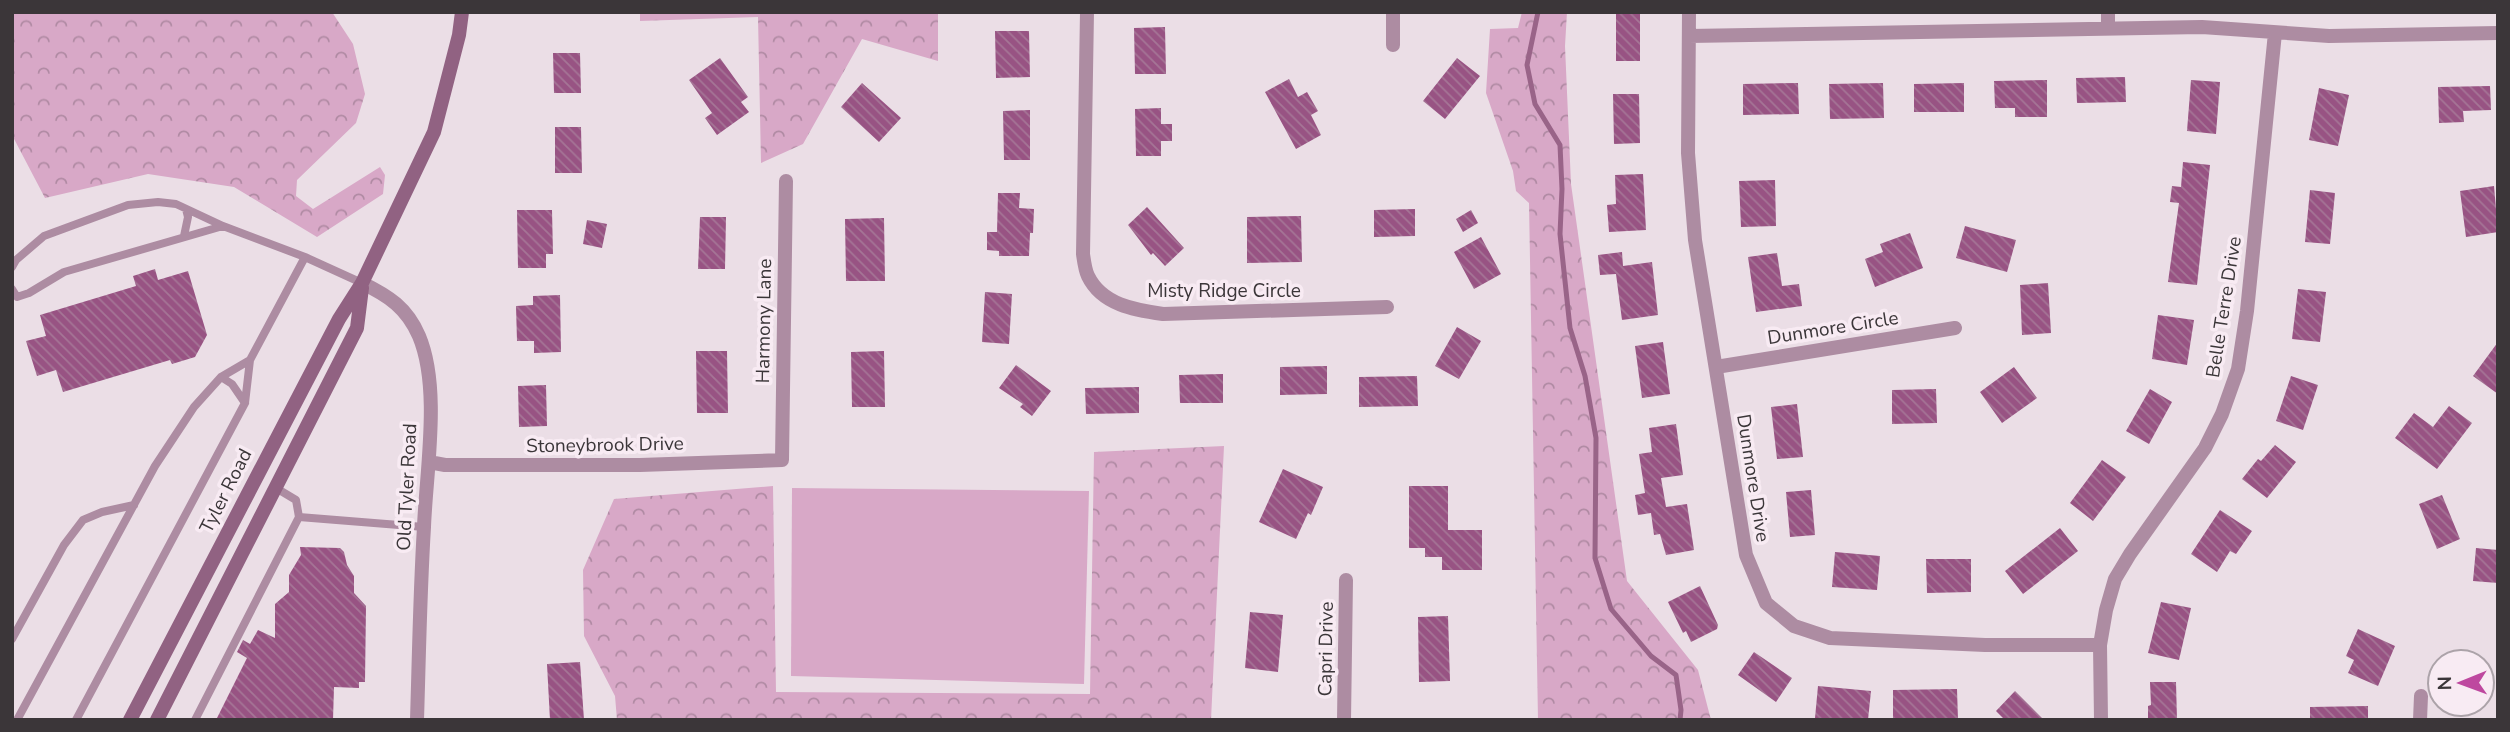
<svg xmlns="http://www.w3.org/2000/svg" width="2510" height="732" viewBox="0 0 2510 732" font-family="'Nunito Sans',sans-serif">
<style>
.forest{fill:url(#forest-crowns)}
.pitch{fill:#d8a8c7}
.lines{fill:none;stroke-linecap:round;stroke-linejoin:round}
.stream{stroke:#996488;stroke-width:5}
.building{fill:url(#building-back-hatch)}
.lane{stroke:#ad8ca2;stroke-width:8}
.street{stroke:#ad8ca2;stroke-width:14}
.secondary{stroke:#916282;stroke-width:14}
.labels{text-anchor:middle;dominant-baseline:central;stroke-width:7;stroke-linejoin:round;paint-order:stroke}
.street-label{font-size:19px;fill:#3b3639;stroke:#f8ebf3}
</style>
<defs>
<pattern id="forest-crowns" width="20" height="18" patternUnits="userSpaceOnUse" patternTransform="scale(1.75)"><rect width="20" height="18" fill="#d8a8c7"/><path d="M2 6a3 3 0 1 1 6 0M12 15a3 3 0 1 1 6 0" fill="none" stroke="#b08aa3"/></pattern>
<pattern id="building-back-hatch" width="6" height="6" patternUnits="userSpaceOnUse" patternTransform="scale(1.75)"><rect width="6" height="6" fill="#985383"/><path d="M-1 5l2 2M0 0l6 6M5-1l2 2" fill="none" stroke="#a57596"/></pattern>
</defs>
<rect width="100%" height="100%" fill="#ebdee6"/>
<!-- forest -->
<path class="forest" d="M12 12H332L353 44 365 94 356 123 297 180 296 196 313 209 380 167 385 175 383 194 317 237 234 187 148 174 45 198 12 135Z
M640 12H938V61L862 39 803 144 761 163 758 17 640 21Z
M1522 12H1567L1565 46 1571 184 1627 581 1698 670 1711 720H1538L1529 203 1516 191 1513 171 1486 93 1490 29 1518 28Z
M1224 446 1211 720H617L615 696 584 636 583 570 614 499 773 486 776 692 1090 694 1094 452Z"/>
<!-- pitch -->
<path class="pitch" d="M792 488 1089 491 1084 684 791 676Z"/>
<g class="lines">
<!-- stream -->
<path class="stream" d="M1538 12 1527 65 1535 104 1560 145 1562 189 1560 234 1570 328 1585 376 1596 438 1595 558 1611 609 1651 656 1676 675 1681 710 1680 720"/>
</g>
<!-- building -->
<path class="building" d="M1616 12H1640V61H1616Z
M1165 27 1166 74H1135L1134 28Z
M995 31H1029L1030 77 996 78Z
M553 53H580L581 93H554Z
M720 58 748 97 741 102 749 112 717 135 705 118 712 113 689 80Z
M1457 58 1480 76 1445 119 1423 101Z
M2125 77 2126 102 2077 103 2076 78Z
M1289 79 1298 97 1307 92 1318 111 1311 115 1321 135 1296 149 1265 92Z
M2047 80V117H2015V108H1995L1994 81Z
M2191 80 2220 82 2216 134 2187 131Z
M862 83 901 118 879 142 841 107Z
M1798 83 1799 114 1743 115V84Z
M1883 83 1884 118 1830 119 1829 84Z
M1964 83V112H1914V84Z
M2490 86 2491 110 2463 111 2464 122 2439 123 2438 87Z
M2319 88 2349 95 2338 146 2309 140Z
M1613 94H1639L1640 143 1614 144Z
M1161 108V124H1172V141H1161V156H1136L1135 109Z
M1030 110V160H1004L1003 111Z
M555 127H581L582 173H555Z
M2183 162 2210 165 2197 285 2168 282 2179 203 2170 202 2172 186 2181 187Z
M1643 174 1646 230 1609 232 1607 205 1616 204 1615 175Z
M1775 180 1776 226 1741 227 1739 181Z
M2494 186 2498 232 2466 237 2460 191Z
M2310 190 2335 193 2330 244 2305 242Z
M998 193H1020L1019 208 1034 209 1033 233H1030L1029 256H999V251L987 250V232H997Z
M1147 207 1184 248 1165 266 1153 253 1151 255 1128 225Z
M1415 209V236L1374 237V210Z
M517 210H552L553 254H546V268H518Z
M1471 210 1478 223 1463 232 1456 219Z
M1301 216 1302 262 1247 263V217Z
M700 217H726L725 269H698Z
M884 218 885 281H846L845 219Z
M587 220 607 224 602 248 583 244Z
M1965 226 2016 240 2007 272 1956 258Z
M1910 233 1923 268 1875 287 1865 259 1883 252 1880 244Z
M1481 237 1501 274 1474 289 1454 252Z
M1622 252 1623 266 1652 262 1658 315 1622 320 1616 274 1600 275 1598 255Z
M1777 253 1782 286 1799 284 1802 306 1756 312 1748 257Z
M155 269 158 280 188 271 207 335 195 357 172 364 170 360 63 392 56 370 37 376 26 341 46 336 40 315 136 286 133 276Z
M2048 283 2051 333 2022 335 2020 285Z
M2298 289 2326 292 2320 342 2292 339Z
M985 292 1012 294 1009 344 982 342Z
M560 295 561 352 534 353V341H517L516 306 533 305V296Z
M2158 315 2194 320 2187 365 2152 359Z
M1457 327 1481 341 1459 379 1435 366Z
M1663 342 1670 394 1642 398 1635 346Z
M2498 342V394L2473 376Z
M696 351H727L728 413H697Z
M884 351 885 407H852L851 352Z
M1016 365 1051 391 1032 416 1020 407 1023 404 999 388Z
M1327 366V394L1280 395V367Z
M2014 367 2037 398 2002 423 1980 392Z
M1223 374V403H1180L1179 375Z
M1417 376 1418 406 1359 407V377Z
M2291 376 2318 385 2303 430 2276 421Z
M546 385 547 426 519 427 518 386Z
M1139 387V413L1086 414 1085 388Z
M1936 389 1937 423 1892 424V390Z
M2150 389 2172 402 2149 444 2126 431Z
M1797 404 1803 457 1777 459 1771 407Z
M2449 406 2472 423 2437 469 2395 438 2414 413 2433 427Z
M1676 424 1683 475 1661 478 1666 507 1687 504 1694 550 1666 555 1660 534 1654 535 1651 513 1638 515 1635 495 1645 493 1639 454 1652 452 1649 428Z
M2275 445 2296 462 2267 498 2242 479 2258 459 2261 461Z
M2102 460 2126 477 2093 521 2070 503Z
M1283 469 1323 487 1311 515 1308 513 1296 539 1259 522Z
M1409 486H1448V530H1482V570H1442V557H1425V548H1409Z
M1811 490 1815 535 1790 537 1786 492Z
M2442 495 2460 539 2437 549 2419 504Z
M2220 510 2252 531 2236 554 2230 551 2217 572 2191 554Z
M2060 528 2078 551 2023 594 2005 571Z
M300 547 340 548 344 552 347 565 354 576V593L366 606 365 682H359V688L334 687 333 720H216L247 658 237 652 243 640 250 644 258 630 275 638V604L289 592V575L301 555Z
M2476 548 2498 550V583L2473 581Z
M1835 552 1880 556 1877 590 1832 587Z
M1926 559H1971V592L1927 593Z
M1700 586 1718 625 1717 629 1691 642 1686 631 1683 633 1668 602Z
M2161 602 2191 608 2179 660 2148 653Z
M1250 612 1283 615 1278 672 1245 668Z
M1448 616 1450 681 1419 682 1418 617Z
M2358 629 2395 646 2378 686 2348 673 2354 660 2346 656Z
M1754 652 1792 678 1776 702 1738 675Z
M580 662 584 720H550L547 664Z
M2150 682H2176L2177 720H2148V706L2151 705Z
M1818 686 1871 691 1868 720 1815 718Z
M1957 689 1958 720 1893 719V690Z
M2015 691 2044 720H2005L1996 711Z
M2368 706V720H2310V707Z"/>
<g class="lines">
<!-- lane -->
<path class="lane" d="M184 236 188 217 186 209
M12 267 16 260 44 236 128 205 158 202 176 204 223 226 305 257
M12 289 17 297 29 293 64 272 223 226
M221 377 232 384 245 403
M299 517 424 527
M12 639 64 545 83 520 102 512 134 505
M17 720 155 466 194 407 221 377 250 360
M76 720 245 403 250 360 305 257 362 283
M195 720 299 517 296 500 276 488"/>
<!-- street -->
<path class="street" d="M1087 12 1083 254C1084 261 1085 270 1088 276 1102 305 1135 310 1163 314L1387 307
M1689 12 1688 153 1695 240 1746 555 1766 603 1794 626 1830 638 1985 645H2100
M2108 28V12
M1689 36 2202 27 2329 36 2498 33
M1393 45V12
M362 283C389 296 407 308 419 336 441 388 426 472 424 527 420 591 419 656 417 720
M1716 367 1955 328
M429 462 445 465H640L782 460 786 181
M1344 720 1346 580
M2101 720 2100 645 2106 610 2115 579 2130 554 2205 448 2222 414 2238 369 2247 311 2275 33
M2420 720 2421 696"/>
<!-- secondary -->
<path class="secondary" d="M130 720 339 319 362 283 434 132 459 35 462 12
M157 720 357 328 362 288"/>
</g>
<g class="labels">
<!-- street labels -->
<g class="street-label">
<text x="1224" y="291">Misty Ridge Circle</text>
<text transform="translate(2224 307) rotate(-81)">Belle Terre Drive</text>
<text transform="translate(764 321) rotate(-89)">Harmony Lane</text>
<text transform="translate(1833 328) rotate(-9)">Dunmore Circle</text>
<text transform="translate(605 445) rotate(-1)">Stoneybrook Drive</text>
<text transform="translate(1753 478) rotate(81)">Dunmore Drive</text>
<text transform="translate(407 487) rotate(-87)">Old Tyler Road</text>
<text transform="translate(226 491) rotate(-63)">Tyler Road</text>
<text transform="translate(1326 649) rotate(-89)">Capri Drive</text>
</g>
</g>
<!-- border -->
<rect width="2510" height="732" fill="none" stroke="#3b3639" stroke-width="28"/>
<!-- north arrow -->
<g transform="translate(2461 683) rotate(269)"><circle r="33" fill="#f8ebf3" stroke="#aca3a9" stroke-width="2"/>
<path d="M0-5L12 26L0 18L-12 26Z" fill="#be489f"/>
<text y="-10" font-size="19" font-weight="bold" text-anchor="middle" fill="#3b3639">N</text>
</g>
</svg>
